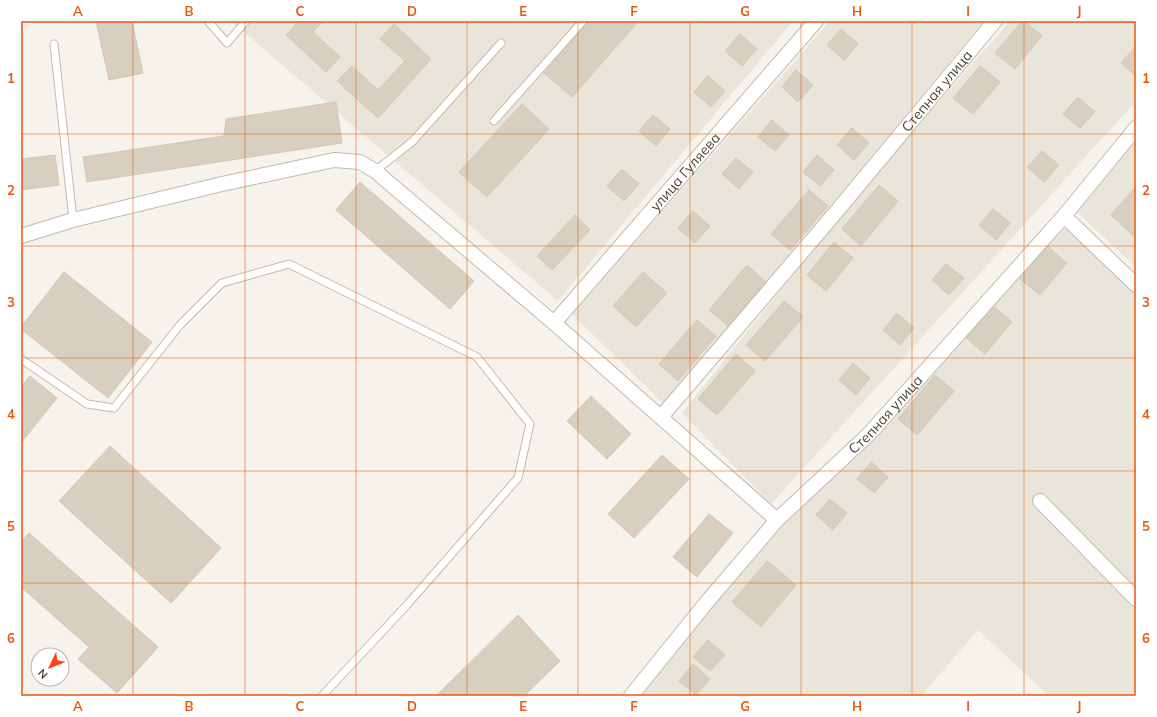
<svg xmlns="http://www.w3.org/2000/svg" width="1157" height="717" viewBox="0 0 1157 717" font-family="Mulish,sans-serif">
<style>
.residential{fill:#eae5da}
.building{fill:#d8cfc1;stroke:#d3c7b4}
.lines{fill:none;stroke-linecap:round;stroke-linejoin:round}
.service-casing{stroke:#c2bbae;stroke-width:9}
.minor-casing{stroke:#c2bbae;stroke-width:16}
.service{stroke:#fff;stroke-width:7}
.minor{stroke:#fff;stroke-width:14}
.grid{fill:none;stroke:#e8590c;stroke-width:1;stroke-opacity:0.55}
.labels{text-anchor:middle;dominant-baseline:central;stroke-width:3;stroke-linejoin:round;paint-order:stroke}
.street-label{font-size:14px;fill:#4b4439;stroke:#fff}
.neatline{fill:none;stroke:#e8590c;stroke-width:1.5}
.grid-label{font-size:13px;text-anchor:middle;font-weight:bold;fill:#e8590c}
</style>
<rect width="100%" height="100%" fill="#f6f3ec"/>
<!-- residential -->
<path class="residential" d="M231 21H793L558 301Z
M830 21H984L665 405 572 314Z
M1010 21H1136V101L771 504 682 413 857 195Z
M1136 139V267L1076 211Z
M1065 223 1136 295V696H1049L978 630 921 696H636L797 509Z"/>
<!-- building -->
<path class="building" d="M96 21H132L143 73 109 80Z
M299 21H323L313 32 340 57 326 72 286 35Z
M589 21H635L637 23 572 97 544 73Z
M1022 21H1024L1042 36 1015 69 995 53Z
M394 24 431 59 378 118 337 81 352 66 378 90 405 61 380 39Z
M841 29 858 44 844 60 827 45Z
M740 34 757 49 742 66 725 51Z
M1135 47H1136V76L1121 63Z
M980 66 1000 82 973 114 953 98Z
M796 70 813 85 798 102 782 87Z
M708 76 725 91 711 107 694 92Z
M1078 97 1095 112 1080 128 1063 114Z
M336 102 342 143 87 182 83 157 224 136 226 119Z
M522 104 549 129 487 197 459 172Z
M653 115 670 129 656 146 639 131Z
M772 120 789 135 775 151 758 137Z
M852 128 869 143 854 160 837 145Z
M1042 151 1059 165 1044 182 1027 167Z
M55 155 59 185 21 190V159Z
M817 155 834 170 820 186 803 172Z
M736 158 753 172 739 189 722 174Z
M622 169 639 184 624 201 607 186Z
M360 182 474 281 450 309 336 210Z
M879 185 898 201 861 246 842 229Z
M1134 189 1136 191V238L1111 215Z
M809 190 828 206 790 250 771 234Z
M993 209 1010 223 996 240 979 225Z
M693 211 710 226 695 243 678 228Z
M575 215 590 230 552 270 537 256Z
M834 242 853 258 826 291 807 275Z
M1047 246 1067 263 1040 295 1020 279Z
M946 264 964 278 949 295 932 280Z
M747 265 766 282 728 326 709 310Z
M64 272 152 342 108 398 21 329V327Z
M643 272 667 293 636 327 613 306Z
M784 301 803 317 765 361 746 345Z
M993 306 1012 322 985 354 966 338Z
M897 313 914 328 900 345 883 330Z
M697 320 716 336 678 381 659 364Z
M736 354 755 371 717 415 698 399Z
M853 363 870 378 856 395 839 380Z
M935 375 954 391 917 435 898 419Z
M30 376 57 398 21 443V387Z
M591 396 631 434 607 459 567 421Z
M110 446 221 548 171 603 59 501Z
M662 455 689 479 634 538 608 514Z
M871 462 888 477 874 493 857 479Z
M830 499 847 513 833 530 816 515Z
M709 514 733 533 697 577 673 557Z
M29 533 158 647 117 693 78 659 89 647 21 587V542Z
M767 561 796 585 761 627 732 602Z
M518 615 560 661 524 696H436Z
M708 640 725 655 710 671 693 657Z
M693 664 710 679 696 695 679 681Z"/>
<g class="lines">
<defs>
<path id="service" d="M208 21 227 43 246 21
M54 44 73 220
M494 121 583 21
M375 171 412 142 501 43
M21 359 87 404 114 408 180 325 222 283 289 264 477 357 530 424 518 478 406 606 322 696"/>
<g id="minor">
<path d="M1064 216 1136 285"/>
<path d="M21 236 73 220 222 184 334 160 360 162 375 171 554 323 777 520"/>
<path id="s1" d="M554 323 816 21"/>
<path id="s2" d="M661 417 831 218 995 21"/>
<path d="M1040 501 1136 599"/>
<path id="s3" d="M631 696 706 603 777 520 869 434 1064 216 1136 128"/>
</g>
</defs>
<!-- service casing -->
<use href="#service" class="service-casing"/>
<!-- minor casing -->
<use href="#minor" class="minor-casing"/>
<!-- service -->
<use href="#service" class="service"/>
<!-- minor -->
<use href="#minor" class="minor"/>
</g>
<!-- grid -->
<path class="grid" d="M133 21V696M245 21V696M356 21V696M467 21V696M578 21V696M690 21V696M801 21V696M912 21V696M1024 21V696M21 134H1136M21 246H1136M21 358H1136M21 471H1136M21 583H1136"/>
<g class="labels">
<!-- street labels -->
<g class="street-label">
<text stroke="none"><textPath href="#s2" startOffset="427">Степная улица</textPath></text>
<text stroke="none"><textPath href="#s1" startOffset="200">улица Гуляева</textPath></text>
<text stroke="none"><textPath href="#s3" startOffset="380">Степная улица</textPath></text>
</g>
</g>
<!-- border -->
<rect width="1157" height="717" fill="none" stroke="#ffffff" stroke-width="44"/>
<!-- north arrow -->
<g transform="translate(50 667) rotate(227)"><circle r="19" fill="#ffffff" stroke="#b7b4b0"/>
<path d="M0-3L7 15L0 10L-7 15Z" fill="#fc3f1d"/>
<text y="-6" font-size="11" font-weight="bold" text-anchor="middle" fill="#4b4439">N</text>
</g>
<rect x="22" y="22" width="1113" height="673" class="neatline"/>
<g class="grid-label">
<text x="78" y="16">A</text>
<text x="189" y="16">B</text>
<text x="300" y="16">C</text>
<text x="412" y="16">D</text>
<text x="523" y="16">E</text>
<text x="634" y="16">F</text>
<text x="745" y="16">G</text>
<text x="857" y="16">H</text>
<text x="968" y="16">I</text>
<text x="1079" y="16">J</text>
<text x="11" y="83">1</text>
<text x="1146" y="83">1</text>
<text x="11" y="195">2</text>
<text x="1146" y="195">2</text>
<text x="11" y="307">3</text>
<text x="1146" y="307">3</text>
<text x="11" y="419">4</text>
<text x="1146" y="419">4</text>
<text x="11" y="531">5</text>
<text x="1146" y="531">5</text>
<text x="11" y="643">6</text>
<text x="1146" y="643">6</text>
<text x="78" y="711">A</text>
<text x="189" y="711">B</text>
<text x="300" y="711">C</text>
<text x="412" y="711">D</text>
<text x="523" y="711">E</text>
<text x="634" y="711">F</text>
<text x="745" y="711">G</text>
<text x="857" y="711">H</text>
<text x="968" y="711">I</text>
<text x="1079" y="711">J</text>
</g>
</svg>
